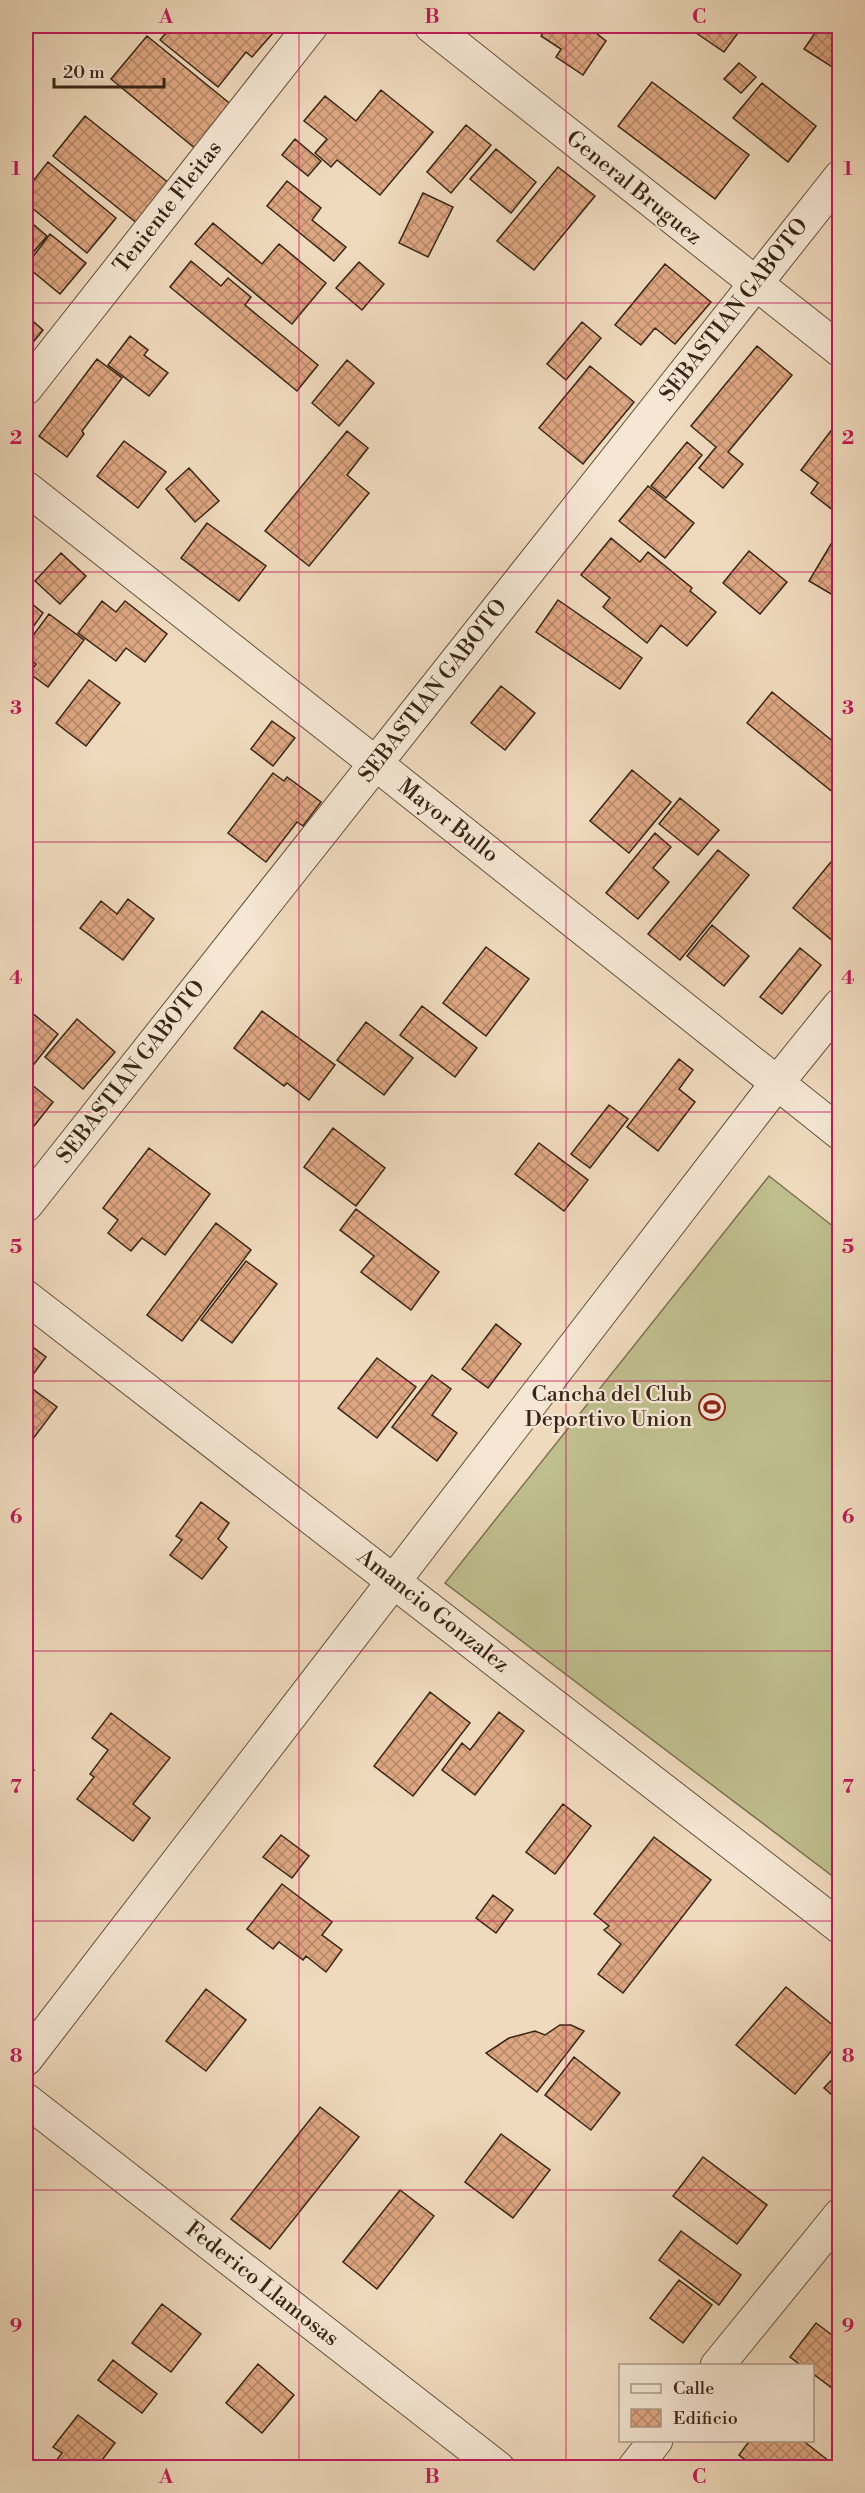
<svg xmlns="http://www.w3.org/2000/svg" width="865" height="2493" viewBox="0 0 865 2493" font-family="'Libre Bodoni',serif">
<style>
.pitch{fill:#bfbe8d;stroke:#7c7251;stroke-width:1.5}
.building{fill:url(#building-cross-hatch);stroke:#392615;stroke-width:1.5}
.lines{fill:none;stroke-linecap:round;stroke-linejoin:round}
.minor-casing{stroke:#66533f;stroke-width:35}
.minor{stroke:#f5e7d4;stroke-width:33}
.grid{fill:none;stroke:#c2185b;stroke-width:1.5;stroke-opacity:0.55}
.labels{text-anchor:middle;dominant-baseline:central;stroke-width:4.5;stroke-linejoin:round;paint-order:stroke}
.street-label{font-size:22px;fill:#392615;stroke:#f5e7d4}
.poi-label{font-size:22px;fill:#392615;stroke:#f5e7d4;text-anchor:end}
.neatline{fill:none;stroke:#c2185b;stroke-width:2}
.grid-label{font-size:20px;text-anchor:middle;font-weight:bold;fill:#c2185b}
</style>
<defs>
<pattern id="building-cross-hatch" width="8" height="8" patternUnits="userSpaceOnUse" patternTransform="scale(1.5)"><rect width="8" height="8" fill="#dea783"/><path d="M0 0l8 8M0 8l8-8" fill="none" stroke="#b5886a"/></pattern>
</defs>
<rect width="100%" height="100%" fill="#efdabd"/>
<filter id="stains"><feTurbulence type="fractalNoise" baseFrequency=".00333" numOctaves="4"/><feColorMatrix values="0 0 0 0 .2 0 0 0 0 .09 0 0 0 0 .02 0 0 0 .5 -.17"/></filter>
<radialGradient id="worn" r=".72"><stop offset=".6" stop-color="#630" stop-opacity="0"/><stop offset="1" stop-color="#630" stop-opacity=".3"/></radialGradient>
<!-- pitch -->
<path class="pitch" d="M769 1176 839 1231V1881L445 1583Z"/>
<!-- building -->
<path class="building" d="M172 26H264L273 33 252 57 246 52 218 87 160 40Z
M548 26H587L606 41 583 75 556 57 561 49 541 36Z
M686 26H743L724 52Z
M811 26H840V72L804 49 817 30Z
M147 36 233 106 197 150 111 79Z
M739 63 756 77 741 93 724 79Z
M652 82 749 155 715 199 618 126Z
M762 83 816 126 788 162 733 118Z
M381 90 433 132 380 195 337 160 331 167 315 153 327 139 304 121 325 96 356 121Z
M85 116 170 184 138 224 53 156Z
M466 125 491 145 451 193 427 172Z
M295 139 321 161 308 176 282 155Z
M496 149 536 182 511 213 470 179Z
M48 162 116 218 87 253 26 203V190Z
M558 167 595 196 534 270 497 241Z
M287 181 321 208 312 220 346 247 334 261 267 206Z
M423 193 453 207 428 257 399 243Z
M27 219 47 236 26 261V221Z
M213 223 262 264 279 244 326 283 292 324 195 244Z
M50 234 86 263 60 294 26 266Z
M191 261 221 286 228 278 251 297 245 305 318 365 297 391 170 287Z
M359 262 384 284 362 310 336 288Z
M665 264 711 302 675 344 655 328 641 345 615 325Z
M26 315 43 330 26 351Z
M582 322 601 338 566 380 547 364Z
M130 336 148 350 144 355 168 373 149 396 108 365Z
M757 346 792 375 728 452 743 464 723 488 699 468 716 447 691 426Z
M97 359 122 378 82 431 84 434 67 457 39 436Z
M347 360 374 383 339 426 312 403Z
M590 366 634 402 583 464 539 428Z
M840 419V504L834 511 811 493 818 483 801 470Z
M347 431 368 448 347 475 369 493 309 566 265 531Z
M124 441 166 472 138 508 97 476Z
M687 442 702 455 666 498 651 486Z
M189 468 219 501 195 522 166 489Z
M648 486 694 523 665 558 619 521Z
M207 523 266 566 239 601 181 558Z
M840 529V596L838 598 809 581Z
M611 538 640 562 648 552 692 588 690 591 716 612 687 646 661 625 647 643 603 607 610 598 581 575Z
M749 551 787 582 760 614 723 583Z
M61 553 86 576 60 604 35 581Z
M26 599 43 613 26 637Z
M558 600 642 658 620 689 536 632Z
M102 601 116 612 125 601 167 634 145 662 126 648 116 661 78 633Z
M49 614 84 640 48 687 29 673 36 664 26 656V645Z
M89 680 120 703 86 746 56 723Z
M501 686 535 713 505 750 471 723Z
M772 692 840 747V798L747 723Z
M272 721 295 738 273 766 251 749Z
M632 770 671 802 629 853 590 821Z
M273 773 284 781 287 777 321 802 303 826 297 822 266 862 228 833Z
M680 798 719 830 698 855 659 824Z
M655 833 671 847 653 868 669 882 638 919 606 893Z
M718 850 749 875 680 960 648 934Z
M831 862 840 868V936L834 942 793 908Z
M128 899 154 919 123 960 80 928 101 901 117 914Z
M712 925 749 956 724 986 687 956Z
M486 947 529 979 486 1036 443 1003Z
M800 948 821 965 782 1014 760 997Z
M422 1006 477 1048 455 1077 400 1035Z
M26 1008 58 1034 26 1074Z
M262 1011 335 1065 309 1100 287 1083 284 1086 234 1048Z
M77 1019 115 1052 83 1089 45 1057Z
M366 1022 413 1058 384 1095 337 1060Z
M679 1059 693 1070 679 1089 695 1102 658 1151 627 1127Z
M26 1080 53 1102 26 1136Z
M609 1105 628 1119 590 1168 571 1154Z
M333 1128 385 1168 356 1206 304 1167Z
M539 1143 588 1180 564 1211 515 1174Z
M149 1148 210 1194 165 1255 142 1238 131 1251 108 1233 118 1220 103 1208Z
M356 1209 439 1272 411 1310 361 1272 374 1256 340 1230Z
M216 1223 251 1250 182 1341 147 1315Z
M246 1261 277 1284 232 1343 201 1320Z
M496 1324 521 1344 488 1388 462 1369Z
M26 1342 46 1357 26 1384Z
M377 1358 416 1387 377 1438 338 1408Z
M432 1375 451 1389 432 1415 457 1433 437 1461 392 1427Z
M26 1384 57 1407 26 1448Z
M201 1502 229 1523 218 1539 227 1547 202 1579 170 1555 182 1540 176 1536Z
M430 1692 470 1723 413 1796 374 1766Z
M499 1712 524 1731 475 1795 442 1770 462 1743 470 1750Z
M111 1713 170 1758 133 1804 150 1818 133 1841 77 1799 94 1777 90 1774 108 1750 92 1738Z
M26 1763 34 1770 26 1781Z
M563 1804 591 1826 555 1874 526 1852Z
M281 1835 309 1856 292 1878 263 1857Z
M654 1837 711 1880 623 1993 598 1974 621 1944 604 1930 609 1926 594 1914Z
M282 1884 332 1922 322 1935 342 1950 326 1972 306 1956 303 1960 279 1942 273 1949 247 1929Z
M493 1895 513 1910 496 1933 476 1918Z
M786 1987 840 2031V2041L795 2094 736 2045Z
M206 1989 246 2020 206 2071 166 2041Z
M560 2025H571L584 2031 537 2092 486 2053 509 2038 535 2031 545 2035Z
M574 2057 620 2093 591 2130 545 2095Z
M840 2071V2102L824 2088Z
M320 2107 359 2137 270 2249 231 2219Z
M501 2134 550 2170 513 2218 465 2182Z
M703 2157 767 2205 737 2244 673 2196Z
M400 2190 434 2216 377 2289 343 2262Z
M681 2231 741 2275 719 2305 659 2260Z
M679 2280 712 2305 683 2343 650 2318Z
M162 2304 201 2334 171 2372 132 2343Z
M816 2323 840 2341V2394L812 2373V2366H802L790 2357Z
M113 2360 157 2394 142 2413 98 2380Z
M258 2364 294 2395 262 2433 226 2403Z
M78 2415 115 2443 96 2468H51L62 2453 53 2447Z
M750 2440H802L838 2468H756L739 2455Z"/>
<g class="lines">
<defs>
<path id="minor" d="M431 26 840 350
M26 388 311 26
M26 488 375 763 840 1133
M26 1205 840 177
M26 1297 840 1927
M26 2059 777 1083 840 1005
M26 2100 498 2468
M717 2366 840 2215
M634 2468 656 2440"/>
</defs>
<!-- minor casing -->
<use href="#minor" class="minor-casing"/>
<!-- minor -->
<use href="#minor" class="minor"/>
</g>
<!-- grid -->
<path class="grid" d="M299 26V2468M566 26V2468M26 303H840M26 572H840M26 842H840M26 1112H840M26 1381H840M26 1651H840M26 1921H840M26 2190H840"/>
<!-- icons -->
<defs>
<symbol id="stadium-ring" viewBox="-11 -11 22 22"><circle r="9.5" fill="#f5e7d4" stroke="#8f2418" stroke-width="1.5"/><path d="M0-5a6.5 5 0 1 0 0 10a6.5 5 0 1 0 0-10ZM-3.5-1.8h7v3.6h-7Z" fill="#8f2418"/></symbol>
</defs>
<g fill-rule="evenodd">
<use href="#stadium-ring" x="697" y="1392" width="30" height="30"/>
</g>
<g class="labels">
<!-- street labels -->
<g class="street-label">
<text transform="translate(634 188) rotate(39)">General Bruguez</text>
<text transform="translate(168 207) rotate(-52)">Teniente Fleitas</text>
<text transform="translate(734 310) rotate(-52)">SEBASTIAN GABOTO</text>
<text transform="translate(433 691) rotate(-52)">SEBASTIAN GABOTO</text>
<text transform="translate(448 821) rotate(38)">Mayor Bullo</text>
<text transform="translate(131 1072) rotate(-52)">SEBASTIAN GABOTO</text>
<text transform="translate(433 1611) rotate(38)">Amancio Gonzalez</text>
<text transform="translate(262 2284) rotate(38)">Federico Llamosas</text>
</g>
<!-- poi labels -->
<g class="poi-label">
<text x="692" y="1394">Cancha del Club<tspan x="692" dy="25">Deportivo Union</tspan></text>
</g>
</g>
<!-- margin -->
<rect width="865" height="2493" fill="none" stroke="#efdabd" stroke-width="66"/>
<!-- legend -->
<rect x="619" y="2364" width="195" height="78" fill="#f5e7d4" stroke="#aa9a88" stroke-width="1.5"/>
<rect x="631" y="2384" width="30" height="9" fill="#f5e7d4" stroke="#aa9a88" stroke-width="1.5"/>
<text x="673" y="2394" font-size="18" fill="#392615">Calle</text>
<rect x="631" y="2409" width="30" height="18" fill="url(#building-cross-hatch)" stroke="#aa9a88" stroke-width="1.5"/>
<text x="673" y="2424" font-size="18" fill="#392615">Edificio</text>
<!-- scale -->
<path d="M54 78v9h110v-9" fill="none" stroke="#392615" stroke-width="3"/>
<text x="63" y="78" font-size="18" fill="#392615" stroke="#f5e7d4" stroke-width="4.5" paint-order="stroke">20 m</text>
<rect x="33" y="33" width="799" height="2427" class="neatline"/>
<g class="grid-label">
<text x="166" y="23">A</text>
<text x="432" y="23">B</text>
<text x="699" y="23">C</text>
<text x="16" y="175">1</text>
<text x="848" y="175">1</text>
<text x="16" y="444">2</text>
<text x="848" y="444">2</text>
<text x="16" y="714">3</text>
<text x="848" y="714">3</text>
<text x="16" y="984">4</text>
<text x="848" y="984">4</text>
<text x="16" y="1253">5</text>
<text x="848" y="1253">5</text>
<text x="16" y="1523">6</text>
<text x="848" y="1523">6</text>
<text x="16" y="1793">7</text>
<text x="848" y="1793">7</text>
<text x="16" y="2062">8</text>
<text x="848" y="2062">8</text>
<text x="16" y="2332">9</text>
<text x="848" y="2332">9</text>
<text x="166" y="2483">A</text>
<text x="432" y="2483">B</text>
<text x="699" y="2483">C</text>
</g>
<rect width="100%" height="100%" filter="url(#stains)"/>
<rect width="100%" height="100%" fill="url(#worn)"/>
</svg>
